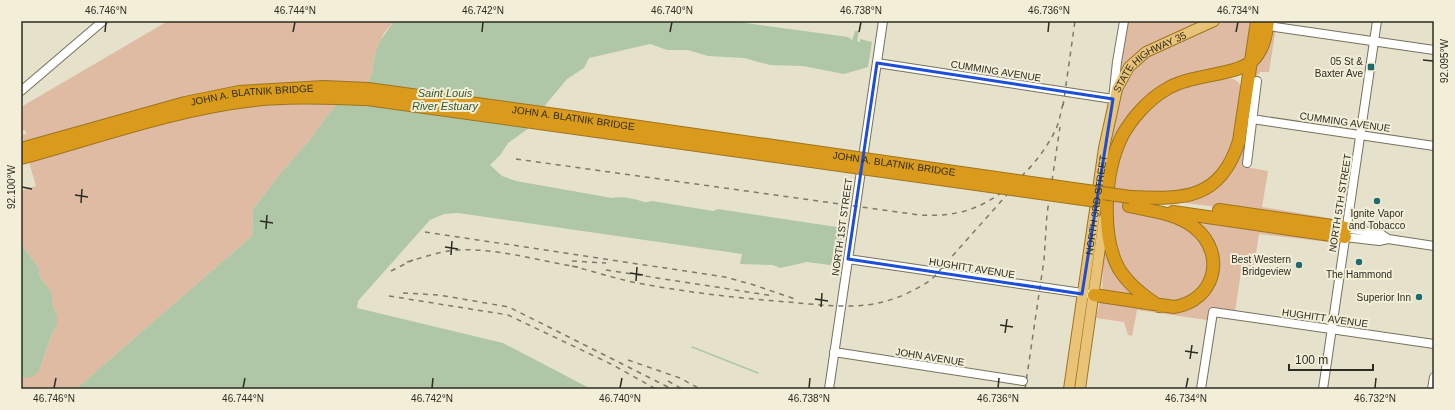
<svg xmlns="http://www.w3.org/2000/svg" width="1455" height="410" viewBox="0 0 1455 410" font-family="Arial,sans-serif">
<style>
.green{fill:#debba2}
.water{fill:#afc7a6}
.lines{fill:none;stroke-linecap:round;stroke-linejoin:round}
.stream{stroke:#afc7a6;stroke-width:1.5}
.minor-casing{stroke:#76725e;stroke-width:10}
.major-casing{stroke:#9d741f;stroke-width:12}
.highway-casing{stroke:#9d741f;stroke-width:14}
.minor{stroke:#fff;stroke-width:8}
.major{stroke:#e9c377;stroke-width:10}
.highway{stroke:#da9b1d;stroke-width:12}
.rail{stroke:#7d7a6c;stroke-width:1.5;stroke-dasharray:5 5;stroke-linecap:butt}
.highway-bridge-casing{stroke:#9d741f;stroke-width:14;stroke-linecap:butt}
.highway-bridge{stroke:#da9b1d;stroke-width:12}
.marked{fill:none;stroke:#1d4ed8;stroke-width:3;stroke-linejoin:round}
.ticks{fill:none;stroke:#2d2c23;stroke-width:1.5}
.poi-dot{fill:#1e6a6c;stroke:#f3eed8;stroke-width:1.5}
.labels{text-anchor:middle;dominant-baseline:central;stroke-width:4;stroke-linejoin:round;paint-order:stroke}
.poi-label{font-size:10px;fill:#2d2c23;stroke:#f3eed8;text-anchor:end}
.street-label{font-size:10px;fill:#2d2c23;stroke:#f3eed8}
.water-label{font-size:11px;font-style:italic;fill:#365829;stroke:#f3eed8}
.neatline{fill:none;stroke:#2d2c23;stroke-width:1.5}
.ticks-label{font-size:10px;text-anchor:middle;fill:#2d2c23}
</style>
<rect width="100%" height="100%" fill="#e6e1cb"/>
<!-- green -->
<path class="green" d="M168 21H394L384 33 376 50 372 73 369 81 339 102 326 117 313 136 280 174 253 209 252 236 76 389H21V378L39 371 51 336 57 325V316L53 306 50 292 40 277 39 268 21 244V191L36 186 21 135 26 134 25 130 21 131V107Z
M1128 21H1205L1158 41 1117 78Z
M1224 21H1252L1246 60 1154 92 1103 178C1111 135 1111 89 1145 57Z
M1271 21H1274L1276 27 1269 72H1260L1255 78 1246 167 1268 171 1262 207 1341 220 1340 222 1169 201 1225 176 1252 64Z
M1228 78C1237 79 1240 82 1242 91L1235 139 1226 163 1206 185 1159 195 1128 211 1183 224 1205 245 1209 273 1192 298 1166 303 1143 291 1119 263 1110 217 1120 156 1133 128 1147 110 1157 101 1183 87Z
M1189 219 1333 241 1337 243 1259 234 1254 267 1242 265 1235 312 1209 309 1207 320 1137 310 1132 336 1128 335 1124 322 1096 318 1100 301 1179 309 1217 271Z
M1107 239 1144 298 1104 292 1102 290 1104 247Z"/>
<!-- water -->
<path class="water" d="M394 21H730L848 37 852 40 855 31H859L857 41 860 42V39L872 42 868 67 844 74 803 66 770 65 744 58 708 56 688 50H667L650 44 589 58 584 68 567 79 538 114 529 128 508 143 501 154 490 165 502 176 516 181 612 198C619 197 626 197 633 199 641 200 643 204 652 201L713 211 718 209 843 228 838 266 807 262 780 268 773 265 740 264 742 254 458 213 444 214 430 220 358 301 357 308 503 343 591 389H76L252 236 253 209 280 174 313 136 326 117 339 102 369 81 372 73 376 50 380 41Z
M21 244 39 268 40 277 51 292 53 306 57 316V325L51 336 39 371 32 377 21 378Z"/>
<g class="lines">
<!-- stream -->
<path class="stream" d="M692 347 758 373"/>
<defs>
<path id="minor" d="M1275 27 1434 50
M877 63 1113 99 1117 62 1124 21
M21 91 103 21
M1252 119 1434 146
M1247 163 1257 81
M1346 228 1381 234 1388 239
M1345 237 1379 241 1388 239 1434 246
M848 259 1089 294
M834 352 1023 381
M829 389 883 21
M1201 389 1213 312 1434 344
M1323 389 1377 21
M1432 389 1434 377"/>
<g id="major">
<path id="s1" d="M1069 389 1104 148 1117 89 1129 67 1146 52 1214 21"/>
<path d="M1080 389 1104 219"/>
</g>
<path id="highway" d="M1130 197C1183 199 1220 201 1239 141L1257 21
M1219 210 1346 228
M1173 212 1345 237
M1094 295 1174 307C1215 301 1227 254 1195 228 1177 213 1151 211 1129 206
M1159 306C1143 296 1129 285 1119 269 1100 235 1105 170 1122 136 1132 118 1148 100 1165 90 1189 74 1233 76 1251 62 1263 52 1266 36 1268 21"/>
</defs>
<!-- minor casing -->
<use href="#minor" class="minor-casing"/>
<!-- major casing -->
<use href="#major" class="major-casing"/>
<!-- highway casing -->
<use href="#highway" class="highway-casing"/>
<!-- minor -->
<use href="#minor" class="minor"/>
<!-- major -->
<use href="#major" class="major"/>
<!-- highway -->
<use href="#highway" class="highway"/>
<!-- rail -->
<path class="rail" d="M1063 106 1075 21
M516 159 919 215C935 216 950 215 965 211 1002 200 1039 165 1056 129 1060 120 1061 110 1064 100
M425 232 725 277 754 285 795 299
M572 261 606 263
M407 262C424 257 441 251 459 250 498 248 539 261 578 267
M572 266C596 272 619 280 643 284 691 293 739 298 787 302 813 304 840 308 866 305 888 303 915 292 933 278L1011 190
M606 270 774 296
M391 271 413 260
M403 293 439 295 509 307 672 389
M389 296 508 315 613 365 656 389
M628 360 680 378 700 389
M668 381 682 389
M1025 389 1044 260 1047 214 1060 127"/>
<defs>
<g id="highway-bridge">
<path id="s2" d="M21 149 185 103 239 92 324 87 368 89 556 115 1130 197"/>
<path d="M21 158C98 137 175 109 254 100 292 96 329 98 367 99L1097 201"/>
</g>
</defs>
<!-- highway-bridge casing -->
<use href="#highway-bridge" class="highway-bridge-casing"/>
<!-- highway-bridge -->
<use href="#highway-bridge" class="highway-bridge"/>
</g>
<!-- marked area -->
<path class="marked" d="M877 63 1113 99 1082 294 848 259Z"/>
<!-- ticks -->
<path class="ticks" d="M105 32 106 22M293 32 295 22M482 32 483 22M670 32 672 22M859 32 861 22M1048 32 1049 22M1236 32 1238 22M1423 60 1433 61M22 187 32 189M75 195 88 197M81 203 82 189M260 221 273 223M266 229 267 215M445 247 458 249M451 255 452 241M630 273 643 275M636 281 637 267M815 299 828 301M821 307 822 293M1000 325 1013 327M1005 333 1007 319M1185 351 1198 353M1190 359 1192 345M54 388 56 378M243 388 245 378M432 388 433 378M620 388 622 378M809 388 810 378M998 388 999 378M1186 388 1188 378M1375 388 1376 378"/>
<!-- markers -->
<g class="poi-dot">
<rect x="1367" y="63" width="8" height="8" rx="2"/>
<circle cx="1377" cy="201" r="4"/>
<circle cx="1359" cy="262" r="4"/>
<circle cx="1299" cy="265" r="4"/>
<circle cx="1419" cy="297" r="4"/>
</g>
<g class="labels">
<!-- poi labels -->
<g class="poi-label">
<text x="1363" y="61">05 St &amp;<tspan x="1363" dy="12">Baxter Ave</tspan></text>
<text x="1377" y="213" text-anchor="middle">Ignite Vapor<tspan x="1377" dy="12">and Tobacco</tspan></text>
<text x="1291" y="259">Best Western<tspan x="1291" dy="12">Bridgeview</tspan></text>
<text x="1359" y="274" text-anchor="middle">The Hammond</text>
<text x="1411" y="297">Superior Inn</text>
</g>
<!-- street labels -->
<g class="street-label">
<text stroke="none"><textPath href="#s1" startOffset="348">STATE HIGHWAY 35</textPath></text>
<text transform="translate(996 71) rotate(9)">CUMMING AVENUE</text>
<text stroke="none"><textPath href="#s2" startOffset="238">JOHN A. BLATNIK BRIDGE</textPath></text>
<text stroke="none"><textPath href="#s2" startOffset="562">JOHN A. BLATNIK BRIDGE</textPath></text>
<text transform="translate(1345 122) rotate(8)">CUMMING AVENUE</text>
<text stroke="none"><textPath href="#s2" startOffset="886">JOHN A. BLATNIK BRIDGE</textPath></text>
<text transform="translate(1340 203) rotate(-81)">NORTH 5TH STREET</text>
<text stroke="none"><textPath href="#s1" startOffset="186">NORTH 3RD STREET</textPath></text>
<text transform="translate(842 227) rotate(-82)">NORTH 1ST STREET</text>
<text transform="translate(972 268) rotate(9)">HUGHITT AVENUE</text>
<text transform="translate(1325 318) rotate(8)">HUGHITT AVENUE</text>
<text transform="translate(930 357) rotate(9)">JOHN AVENUE</text>
</g>
<!-- water labels -->
<g class="water-label">
<text x="445" y="93">Saint Louis<tspan x="445" dy="13">River Estuary</tspan></text>
</g>
</g>
<!-- border -->
<rect width="1455" height="410" fill="none" stroke="#f3eed8" stroke-width="44"/>
<!-- scale -->
<path d="M1289 364v6h84v-6" fill="none" stroke="#2d2c23" stroke-width="2"/>
<text x="1295" y="364" font-size="12" fill="#2d2c23" stroke="#f3eed8" stroke-width="3" paint-order="stroke">100 m</text>
<rect x="22" y="22" width="1411" height="366" class="neatline"/>
<g class="ticks-label">
<text x="106" y="14">46.746°N</text>
<text x="295" y="14">46.744°N</text>
<text x="483" y="14">46.742°N</text>
<text x="672" y="14">46.740°N</text>
<text x="861" y="14">46.738°N</text>
<text x="1049" y="14">46.736°N</text>
<text x="1238" y="14">46.734°N</text>
<text transform="translate(1444 61) rotate(-90)" y="4">92.095°W</text>
<text transform="translate(11 187) rotate(-90)" y="4">92.100°W</text>
<text x="54" y="402">46.746°N</text>
<text x="243" y="402">46.744°N</text>
<text x="432" y="402">46.742°N</text>
<text x="620" y="402">46.740°N</text>
<text x="809" y="402">46.738°N</text>
<text x="998" y="402">46.736°N</text>
<text x="1186" y="402">46.734°N</text>
<text x="1375" y="402">46.732°N</text>
</g>
</svg>
